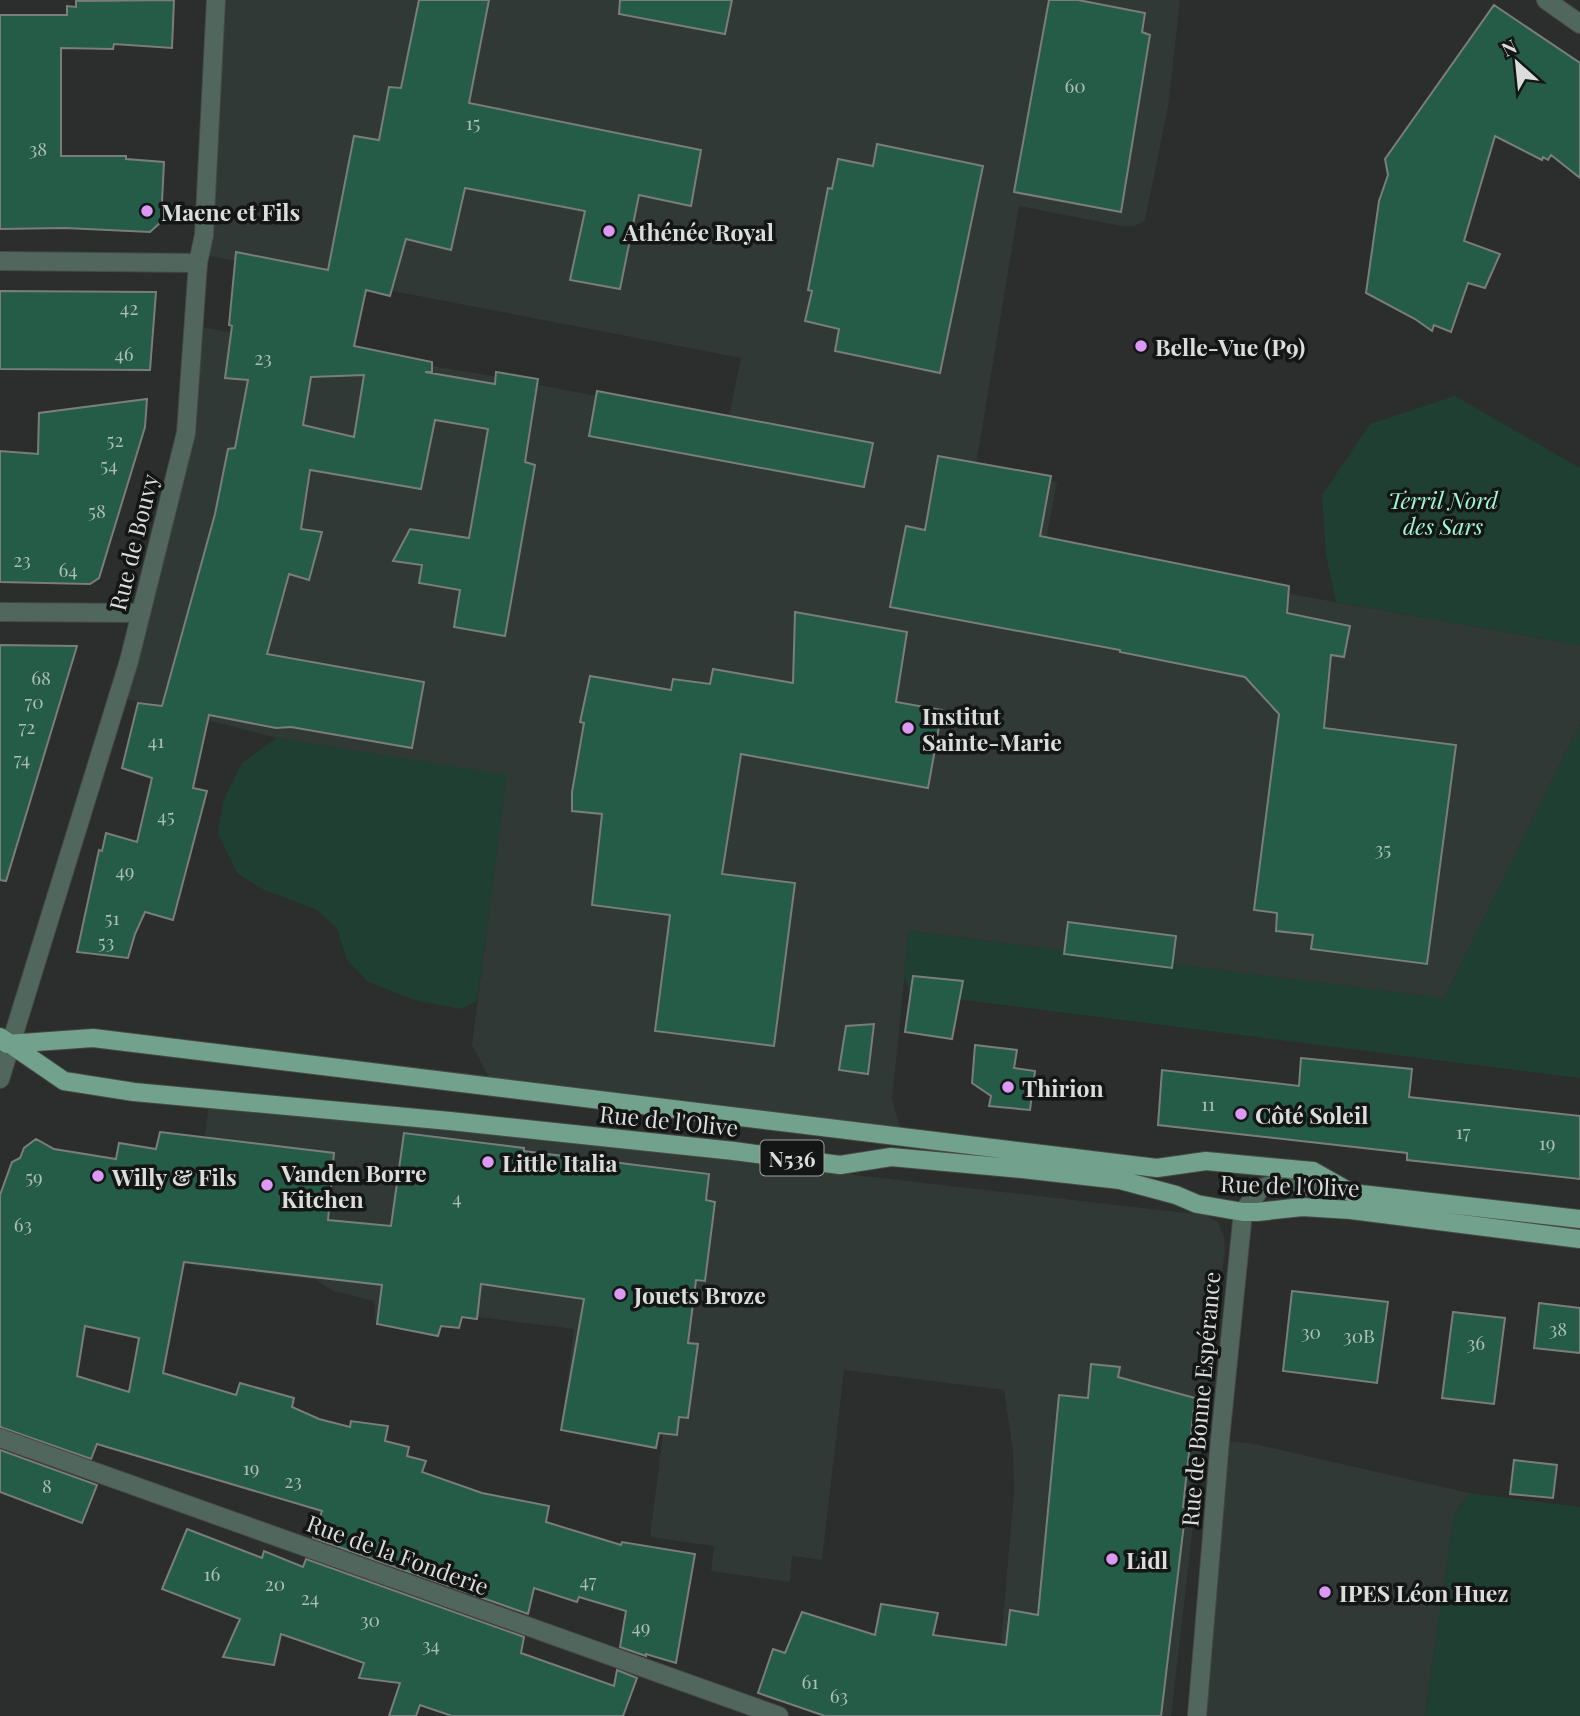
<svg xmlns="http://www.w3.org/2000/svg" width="1580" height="1716" viewBox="0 0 1580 1716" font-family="'Playfair Display',serif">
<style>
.built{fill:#303935}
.green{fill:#203f33}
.building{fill:#245c48;stroke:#7a7d7c;stroke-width:2;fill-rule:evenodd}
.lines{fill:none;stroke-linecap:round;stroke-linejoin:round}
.minor-casing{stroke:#474a48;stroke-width:20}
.tertiary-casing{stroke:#474a48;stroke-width:20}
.primary-casing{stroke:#474a48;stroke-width:20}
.minor{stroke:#51675e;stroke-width:18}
.tertiary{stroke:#51675e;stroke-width:18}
.primary{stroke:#72a18d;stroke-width:18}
.poi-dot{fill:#dc99f4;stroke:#141515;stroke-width:2.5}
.labels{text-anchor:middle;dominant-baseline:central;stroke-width:7;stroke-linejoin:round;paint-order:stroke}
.number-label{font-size:19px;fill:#adbdb7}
.shield{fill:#141515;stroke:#9fa1a0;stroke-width:2}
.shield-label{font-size:21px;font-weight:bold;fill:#dbdddc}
.poi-label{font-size:23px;font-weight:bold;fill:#dbdddc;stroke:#141515;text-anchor:start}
.park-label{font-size:23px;font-style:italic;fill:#9ff7d4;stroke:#141515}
.street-label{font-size:23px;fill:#dbdddc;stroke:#141515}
</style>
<rect width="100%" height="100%" fill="#2b2e2c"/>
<!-- built -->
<path class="built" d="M216 0H1180L1168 107 1145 220 1135 226H1121L1019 206 976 465 1057 482 1045 546 1239 585 1580 645V724L1444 998 909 931 892 1099 903 1139 496 1091 472 1045 506 776 277 738 118 697 186 433 194 326 498 377 728 421 741 358 200 254Z
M209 1101 1204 1215 1218 1222 1224 1237 1225 1250 1171 1716H1046L1055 1651 1001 1643 1014 1492 1013 1452 1004 1390 844 1370 822 1560 792 1556 790 1582 711 1571 714 1546 650 1537 663 1434 562 1421 574 1329 478 1317V1320L462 1317 460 1328 441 1327 439 1336 418 1333 419 1330 376 1325 374 1301 333 1291 316 1280 191 1265Z
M1220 1440 1255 1444 1469 1493 1454 1516 1425 1716H1197Z"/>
<!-- green -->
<path class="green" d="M1455 396 1580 468V645L1336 602 1326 555 1322 495 1370 424Z
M1580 724V1078L910 993 904 977 908 931 1444 998Z
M277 738 507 775 477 1001 461 1009 418 1001 368 982 347 960 337 928 317 910 262 889 237 873 218 834 223 801 242 763Z
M1469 1493 1580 1507V1716H1425L1454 1516Z"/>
<!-- building -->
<path class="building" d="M174 0 172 48 114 44 113 49 61 48V156H126V159L164 162 161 222 150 232 65 228 0 229V15H67V6L76 7V1Z
M419 0H489L469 103 701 150 691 206 639 195 620 289 570 280 585 211 465 188 451 250 406 239 390 296 366 290 354 346 432 362V372H425L495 384 496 372 538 379 525 462 535 465 505 636 454 627 460 590 419 583 422 565 393 561 410 529 469 538 488 429 435 420 421 489 310 470 301 529 322 532 309 580 289 574 267 654 424 682 412 748 291 727 276 728 209 715 193 788 207 791 173 920 145 912 135 934 128 958 77 952 99 850 102 851 106 833 137 842 152 778 122 768 134 719 138 703 162 706 215 514 228 449 235 448 248 380 225 378 232 326 229 325 236 252 328 270 354 136 379 140 389 87 401 88ZM364 375 354 437 303 425 311 377Z
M620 0H732L725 34 619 14Z
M1049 0H1078L1145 13 1142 32 1150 35 1121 212 1014 192Z
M1494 5 1580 63V178L1551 155 1548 160 1543 157 1542 160 1495 136 1464 241 1500 254 1485 288 1468 283 1451 332 1434 325 1432 331 1415 319 1366 293 1379 201 1388 175 1385 159Z
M877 144 983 166 940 373 835 351 839 329 805 321 812 291 808 290 828 188 832 189 838 159 873 166Z
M0 291 156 292 150 370 0 369Z
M597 391 873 443 864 487 589 436Z
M147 399 145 427 99 578 90 584 0 582V451L38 454 39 413Z
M938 456 1051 476 1040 536 1289 586 1287 613 1350 626 1344 657 1331 655 1324 728 1456 745 1427 964 1311 949 1313 935 1276 931 1277 913 1254 910 1279 714 1245 677 1120 652V650L890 607 906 526 925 530Z
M795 612 907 632 896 702 942 710 928 788 741 754 722 874 795 883 774 1046 655 1031 670 915 592 905 602 814 572 811V792L584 723 580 722 590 676 671 690 673 679 710 684 713 669 793 683Z
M0 645 77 646 6 881 0 880Z
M1068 922 1176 936 1172 968 1064 954Z
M913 976 963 981 952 1039 905 1032Z
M874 1024 868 1074 839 1070 846 1026Z
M975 1045 1017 1050 1014 1068 1035 1071 1030 1110 989 1106 991 1096 972 1083Z
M1301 1058 1412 1069 1409 1097 1580 1116V1179L1407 1160V1153L1158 1125 1162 1070 1299 1086Z
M160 1132 334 1153 328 1220 391 1226 404 1133 524 1148V1151L709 1174 706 1200 715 1202 705 1281 696 1280 688 1343 698 1344 688 1418 679 1417 677 1435 659 1433 656 1448 561 1430 584 1299 481 1284 477 1319 462 1317 459 1328 441 1326 438 1336 377 1324 382 1285 184 1262 163 1373 236 1395 240 1383 294 1398 292 1407 319 1419 350 1427 351 1421 388 1426 385 1441 409 1447 407 1456 426 1461 422 1472 482 1493 549 1506 546 1522 621 1545 622 1542 695 1554 676 1663 646 1654V1656L620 1647 626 1611 579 1597 577 1602 534 1588 528 1614 313 1538 322 1511 97 1444 91 1459 0 1427V1195L12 1162 20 1158 24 1148 36 1139 54 1149 116 1159 119 1143 156 1149ZM85 1326 139 1338 129 1392 77 1376Z
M1292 1291 1388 1302 1377 1383 1283 1371Z
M1539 1303 1580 1308V1353L1534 1348Z
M1453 1312 1505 1318 1494 1404 1442 1398Z
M1091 1364 1120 1367 1118 1377 1195 1398 1183 1507H1186L1161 1716H825L758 1693 773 1649 785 1653 802 1612 875 1635 881 1604 938 1613 933 1635 1006 1645 1010 1610 1038 1615 1059 1395 1088 1398Z
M0 1450 97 1485 82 1523 0 1492Z
M1514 1460 1557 1465 1553 1498 1510 1494Z
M187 1529 262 1558 264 1551 303 1567 306 1559 524 1637 521 1653 614 1686 617 1670 637 1678 623 1716H452L420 1705 416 1716H389L400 1683 359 1678 364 1663 327 1650 281 1634 274 1665 223 1657 240 1619 162 1589Z"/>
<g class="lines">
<defs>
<path id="minor" d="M0 261 198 263
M0 612 140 613
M0 1438 779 1716
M1197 1716 1220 1440 1243 1212 1261 1188 1274 1184 1347 1190"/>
<path id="tertiary" d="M1546 0 1580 24
M0 1079 129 661 186 433 198 263 204 235 216 0"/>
<path id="primary" d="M0 1037 64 1081 134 1092 450 1121 734 1151 840 1165 891 1157 1022 1169 1120 1180 1176 1195 1197 1204 1243 1212H1257L1302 1207 1351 1210 1580 1239
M7 1044 93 1038 1157 1168 1206 1161 1313 1171 1352 1193 1580 1219"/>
</defs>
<!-- minor casing -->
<use href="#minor" class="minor-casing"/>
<!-- tertiary casing -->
<use href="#tertiary" class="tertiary-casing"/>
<!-- primary casing -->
<use href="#primary" class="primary-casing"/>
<!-- minor -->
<use href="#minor" class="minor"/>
<!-- tertiary -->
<use href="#tertiary" class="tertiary"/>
<!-- primary -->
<use href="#primary" class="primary"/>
</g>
<!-- markers -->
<g class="poi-dot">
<circle cx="147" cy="211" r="7"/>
<circle cx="609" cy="231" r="7"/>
<circle cx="1141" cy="346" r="7"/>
<circle cx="908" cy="728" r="7"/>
<circle cx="1008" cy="1087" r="7"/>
<circle cx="1241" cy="1114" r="7"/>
<circle cx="488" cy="1162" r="7"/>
<circle cx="98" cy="1176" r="7"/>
<circle cx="267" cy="1185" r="7"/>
<circle cx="620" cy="1294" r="7"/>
<circle cx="1112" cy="1559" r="7"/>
<circle cx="1325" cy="1592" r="7"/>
</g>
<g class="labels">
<!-- number labels -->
<g class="number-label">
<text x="1075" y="85">60</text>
<text x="473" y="122">15</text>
<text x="38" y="148">38</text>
<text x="129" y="307">42</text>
<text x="124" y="353">46</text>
<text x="263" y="357">23</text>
<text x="115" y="439">52</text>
<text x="109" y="464">54</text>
<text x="97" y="510">58</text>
<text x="22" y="559">23</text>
<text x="68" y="569">64</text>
<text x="41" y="677">68</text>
<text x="34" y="701">70</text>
<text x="27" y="726">72</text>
<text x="156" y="740">41</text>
<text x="22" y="758">74</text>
<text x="166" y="815">45</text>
<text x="1383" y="848">35</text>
<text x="125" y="870">49</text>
<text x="112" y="917">51</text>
<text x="106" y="941">53</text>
<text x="1208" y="1103">11</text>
<text x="1463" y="1131">17</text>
<text x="1547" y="1142">19</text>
<text x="34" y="1176">59</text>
<text x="457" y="1197">4</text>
<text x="23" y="1224">63</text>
<text x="1558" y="1328">38</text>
<text x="1311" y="1331">30</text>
<text x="1359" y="1335">30B</text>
<text x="1476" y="1342">36</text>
<text x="251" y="1467">19</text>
<text x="293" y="1480">23</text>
<text x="47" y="1485">8</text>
<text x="212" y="1573">16</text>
<text x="588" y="1580">47</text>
<text x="275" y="1583">20</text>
<text x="310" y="1597">24</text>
<text x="370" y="1619">30</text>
<text x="641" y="1626">49</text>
<text x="431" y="1644">34</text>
<text x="810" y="1681">61</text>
<text x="839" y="1695">63</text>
</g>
<!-- shield labels -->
<rect class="shield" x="760.5" y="1140.5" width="63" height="35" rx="5"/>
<g class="shield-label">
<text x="792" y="1158">N536</text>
</g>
<!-- poi labels -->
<g class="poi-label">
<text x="161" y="211">Maene et Fils</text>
<text x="623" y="231">Athénée Royal</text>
<text x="1155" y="346">Belle-Vue (P9)</text>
<text x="922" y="715">Institut<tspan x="922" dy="26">Sainte-Marie</tspan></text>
<text x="1022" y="1087">Thirion</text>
<text x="1255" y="1114">Côté Soleil</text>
<text x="502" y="1162">Little Italia</text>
<text x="281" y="1172">Vanden Borre<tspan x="281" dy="26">Kitchen</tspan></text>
<text x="112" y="1176">Willy &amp; Fils</text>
<text x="634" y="1294">Jouets Broze</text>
<text x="1126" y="1559">Lidl</text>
<text x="1339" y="1592">IPES Léon Huez</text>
</g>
<!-- park labels -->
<g class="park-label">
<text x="1443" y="499">Terril Nord<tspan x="1443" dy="26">des Sars</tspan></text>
</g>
<!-- street labels -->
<g class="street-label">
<text transform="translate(133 542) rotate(-76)">Rue de Bouvy</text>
<text transform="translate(669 1120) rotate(6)">Rue de l'Olive</text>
<text transform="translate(1290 1185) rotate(2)">Rue de l'Olive</text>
<text transform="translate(1200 1399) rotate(-85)">Rue de Bonne Espérance</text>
<text transform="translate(398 1554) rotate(20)">Rue de la Fonderie</text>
</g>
</g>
<!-- north arrow -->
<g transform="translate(1517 63) rotate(333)" stroke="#141515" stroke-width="5" paint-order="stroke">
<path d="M0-5L12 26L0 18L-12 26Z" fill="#dbdddc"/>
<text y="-10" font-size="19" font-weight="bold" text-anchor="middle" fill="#dbdddc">N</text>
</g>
</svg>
